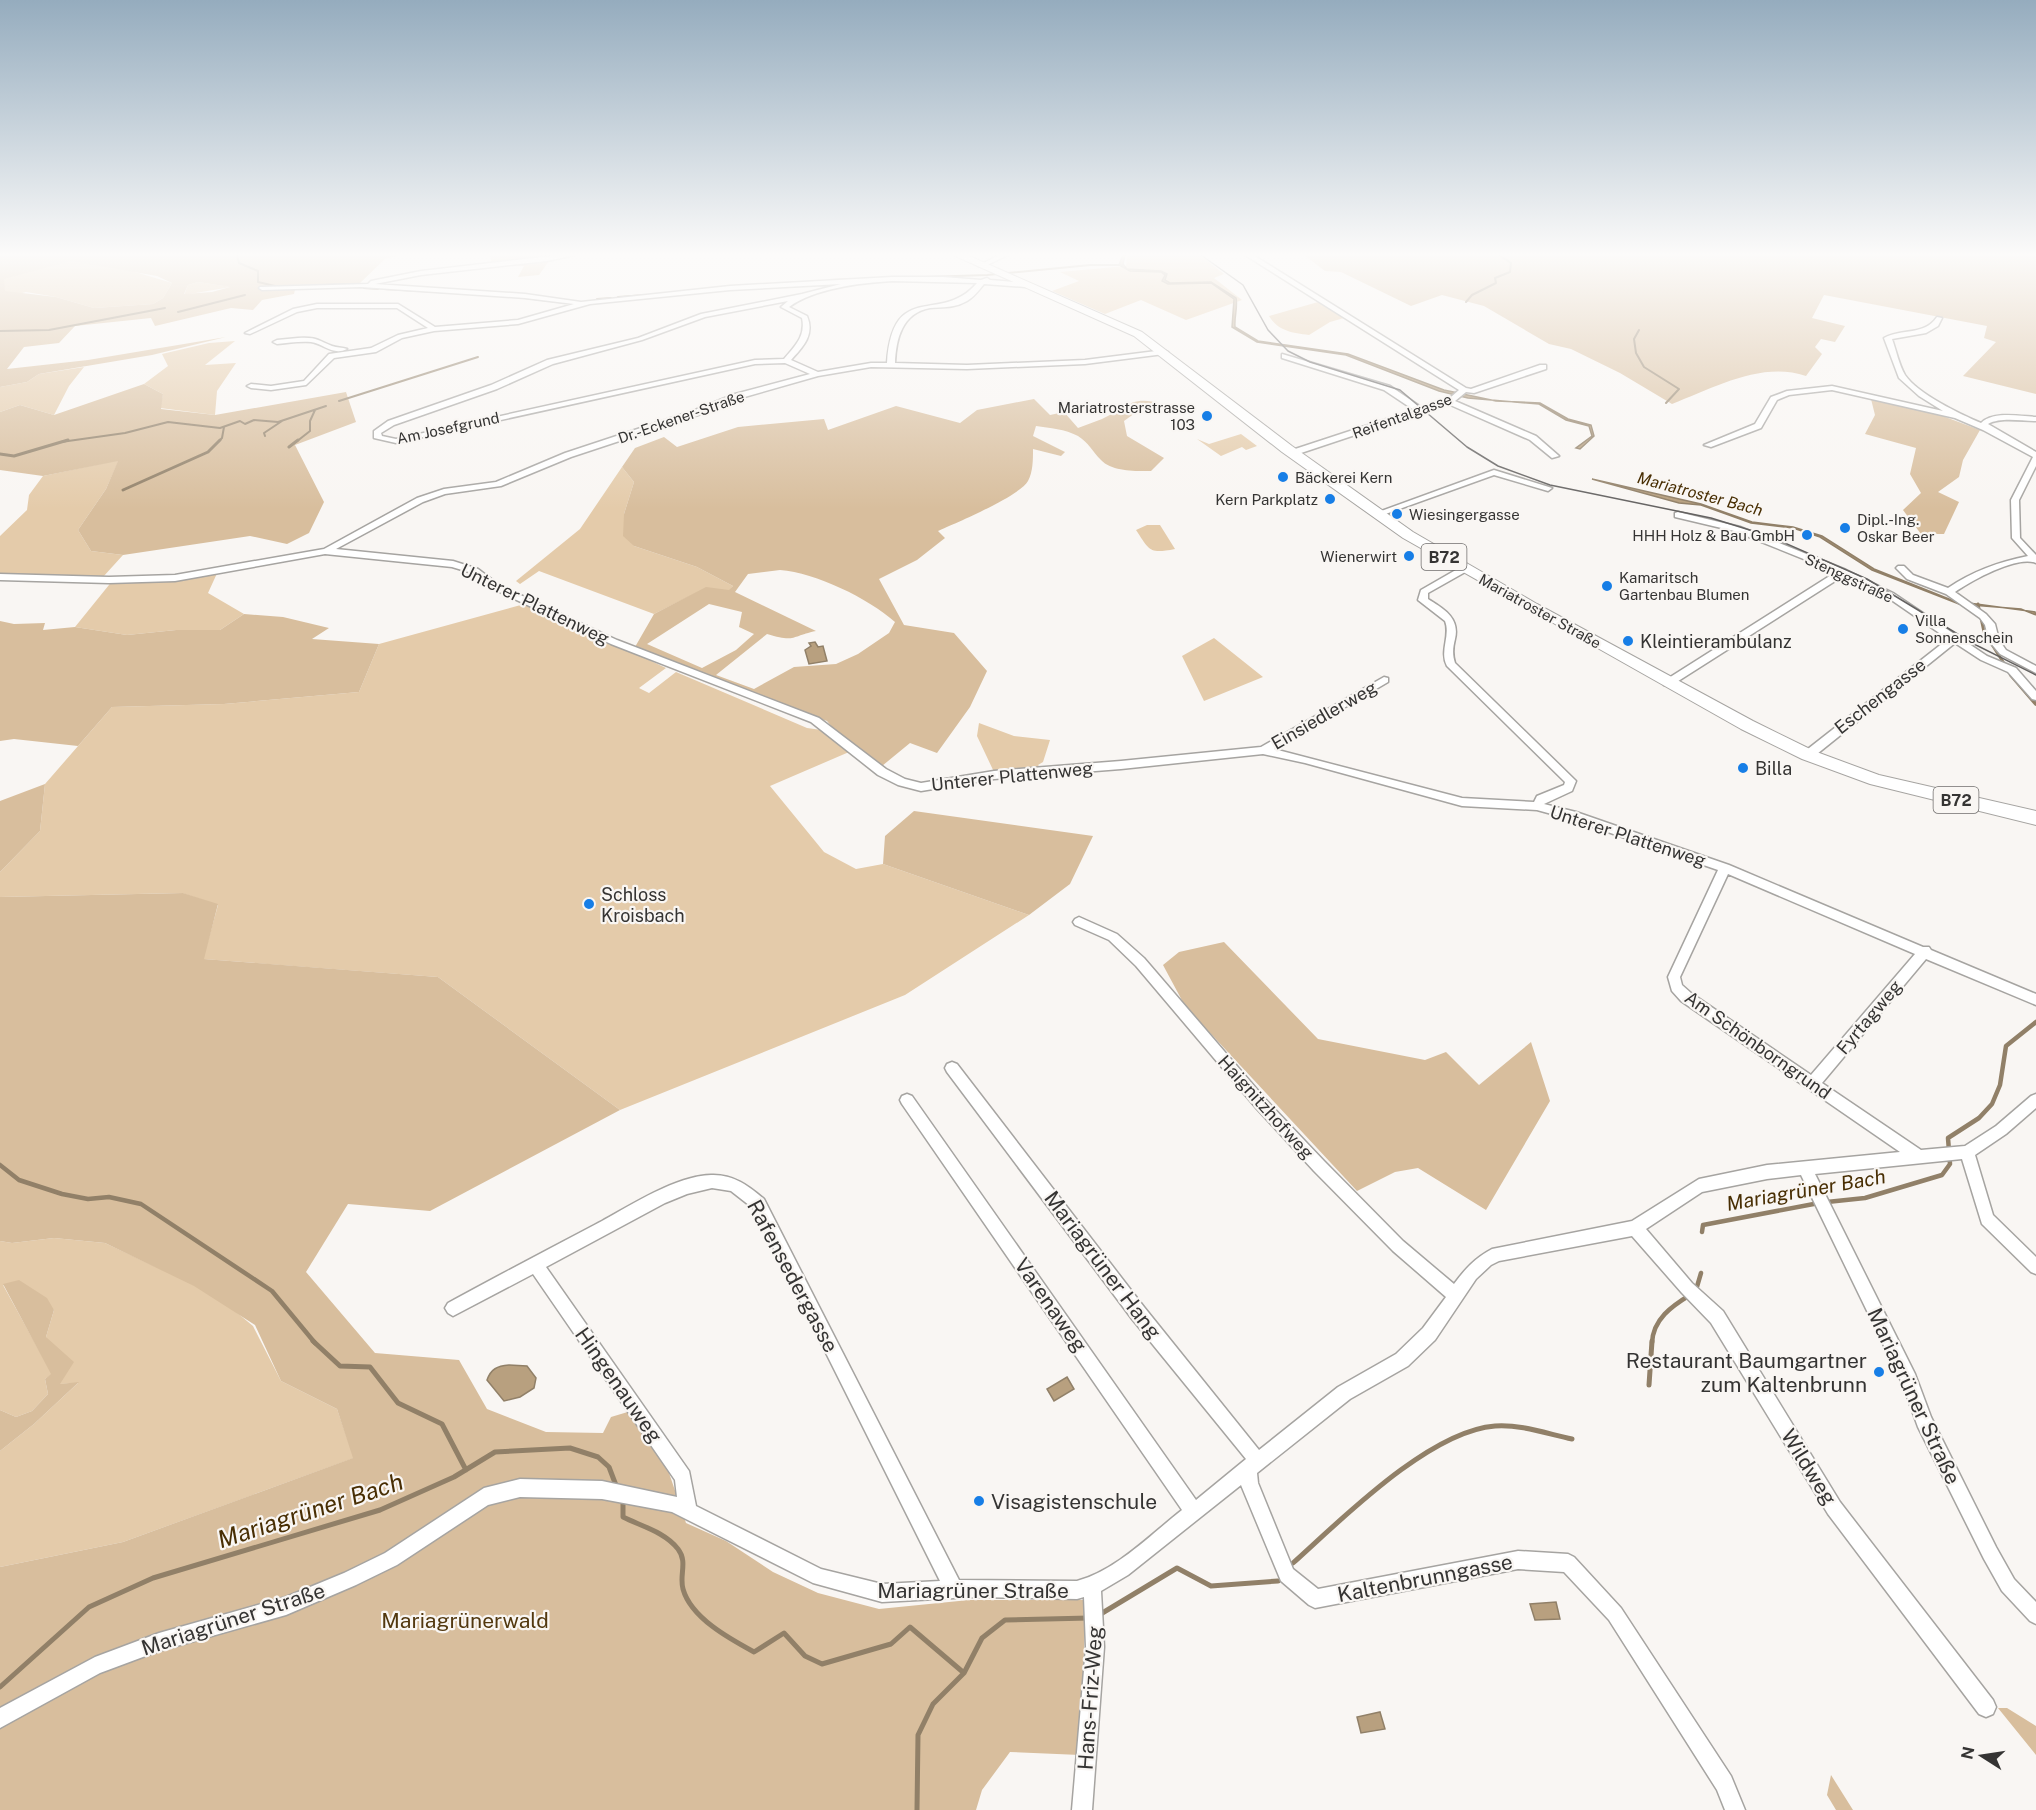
<svg xmlns="http://www.w3.org/2000/svg" width="2036" height="1810" viewBox="0 0 2036 1810" font-family="'Public Sans',sans-serif">
<style>
.green{fill:#e4cbaa}
.forest{fill:#d8be9d;fill-rule:evenodd}
.water{fill:#b8a07f;stroke:#918068;stroke-width:1.5}
.lines{fill:none;stroke-linecap:round;stroke-linejoin:round}
.stream-far4{stroke:#918068;stroke-width:2}
.stream-far3{stroke:#918068;stroke-width:3}
.stream-far2{stroke:#918068;stroke-width:4}
.stream-far1{stroke:#918068;stroke-width:4.5}
.stream{stroke:#918068;stroke-width:5}
.minor-casing{stroke:#a6a4a1;stroke-width:3}
.primary-casing{stroke:#a6a4a1;stroke-width:2}
.minor{fill:#fff;fill-rule:evenodd}
.primary{fill:#fff;fill-rule:evenodd}
.tram{stroke:#646261;stroke-width:1.5}
.poi-dot{fill:#177ee6;stroke:#f9f6f3;stroke-width:2}
.labels{text-anchor:middle;dominant-baseline:central;stroke-width:4.5;stroke-linejoin:round;paint-order:stroke}
.far-poi-label{font-size:15px;fill:#353433;stroke:#f9f6f3;text-anchor:start}
.far-street-label{font-size:15px;fill:#353433;stroke:#f9f6f3}
.far-water-label{font-size:16px;font-style:italic;fill:#482e03;stroke:#f9f6f3}
.shield{fill:#f9f6f3;stroke:#706e6d;stroke-width:1.5}
.shield-label{font-size:16px;font-weight:bold;fill:#353433}
.street-label{font-size:18px;fill:#353433;stroke:#f9f6f3}
.poi-label{font-size:18px;fill:#353433;stroke:#f9f6f3;text-anchor:start}
.water-label{font-size:20px;font-style:italic;fill:#482e03;stroke:#f9f6f3}
.near-street-label{font-size:21px;fill:#353433;stroke:#f9f6f3}
.near-poi-label{font-size:21px;fill:#353433;stroke:#f9f6f3;text-anchor:end}
.near-park-label{font-size:21px;fill:#52380f;stroke:#f9f6f3}
.near-water-label{font-size:24px;font-style:italic;fill:#482e03;stroke:#f9f6f3}
</style>
<rect width="100%" height="100%" fill="#f9f6f3"/>
<!-- green -->
<path class="green" d="M1127 255H1200L1224 274 1214 278 1242 300 1186 320 1141 300 1105 314 1052 291 1079 281 1060 272 1126 266Z
M85 257 172 283 163 298 153 304 94 308 56 297 26 292 2 298 0 275Z
M198 282 231 287 184 295 188 285Z
M1318 302 1344 318 1330 322 1309 335C1292 333 1278 331 1269 316Z
M235 341 205 365 236 363 217 391 215 415 160 408 163 394 144 384 168 366 162 354 209 343Z
M84 367 69 386 54 415 20 405 0 412V387L27 382 39 374Z
M1241 434 1257 446 1246 450 1242 447 1221 456 1197 439 1209 444Z
M119 460 106 489 78 530 91 551 123 555 103 577 175 578 219 569 208 593 244 614 220 630H176L127 635 75 627 113 580 0 577V536L27 510 29 495 43 476Z
M622 467 634 482 624 514 634 546 697 567 733 586 729 591 706 588 654 614 539 571 520 584 516 581 580 529Z
M1147 525H1160L1175 549C1149 554 1150 551 1136 530Z
M528 603 666 668 639 688 649 693 676 672 807 728 836 732 856 749 770 786 824 852 856 869 883 864 1029 915 905 995 620 1110 438 977 203 959 218 905 182 893 0 897V872L40 831 45 784 112 707 224 704 359 692 379 644Z
M1214 638 1263 677 1204 701 1182 656Z
M979 723 1014 736 1050 740 1043 762 1038 765 1042 769 994 772 977 736Z
M54 1238 105 1243 156 1267 161 1266 224 1302 253 1326 281 1381 337 1409 354 1458 123 1542 0 1567V1451L34 1424 78 1383 60 1384 46 1337 54 1310 3 1285 52 1374 45 1379 48 1394 32 1411 16 1417 0 1410V1241L12 1243Z"/>
<!-- forest -->
<path class="forest" d="M0 255H401L385 259 360 283 296 285 294 294 262 300 253 310 231 308 155 326 151 318 75 326 59 343 24 347 7 369 88 360 226 337 152 355 39 374 27 382 0 387ZM71 261 157 276 172 283 163 298 153 304 94 308 56 297 5 291 4 279ZM198 282 230 287 212 292 184 294 188 285Z
M486 255H566L551 258 539 275 518 277 524 266 491 264V257Z
M1304 255H2036V394L1963 376 1996 342 1984 338 1987 326 1824 295 1812 318 1845 326 1835 342 1821 339 1815 347 1822 354 1806 376C1761 361 1714 388 1672 404L1620 373 1571 349 1549 344 1484 306 1442 295 1411 306 1341 272 1325 271Z
M144 384 163 394 161 409 215 415 346 392 356 422 295 445 324 502 309 533 287 544 250 536 123 555 91 551 78 530 106 489 118 461 43 476 0 470V412L20 405 54 415Z
M1034 399 1050 415 1064 412 1078 428C1086 425 1094 422 1102 419 1124 409 1132 394 1161 404L1135 413 1124 421 1127 436 1164 458 1151 471C1136 471 1112 472 1101 460 1092 451 1089 443 1078 436 1065 429 1050 428 1036 426L1033 436 1065 452 1061 456 1033 449C1033 460 1033 472 1028 481 1020 496 956 523 938 531L945 538 917 560 879 579 904 625 954 633 987 671 970 707 937 753 910 743 882 766 836 732 827 721 743 692 635 647 654 614 706 587 729 590 733 586 697 567 634 546 623 536 624 514 634 482 622 467 635 448 664 437 677 447 738 427 824 419 828 430 896 406 960 423 977 410ZM780 570C816 573 868 598 895 622L889 633 858 654 836 664 794 667 754 689 716 675 767 634C796 643 791 636 816 631L735 592 748 574ZM709 604 742 612 739 627 754 634 736 650 702 668 647 644Z
M1871 399 1932 412 1980 430 1963 460 1959 477 1938 492 1959 502 1944 534H1921L1903 510 1921 493 1910 474 1916 448 1865 434 1875 415Z
M244 614 283 617 329 628 312 639 379 644 359 692 224 704 112 707 78 746 14 739 0 741V621L14 624 45 623 43 630 75 627 127 635 176 630H220Z
M45 784 40 831 0 872V801Z
M914 811 1093 836 1070 884 1029 915 883 864 885 836Z
M183 893 218 904 204 959 438 977 620 1110 430 1211 348 1204 306 1272 375 1353 459 1360 487 1409 546 1432 603 1433 611 1417 631 1411 668 1470 686 1523 726 1541 773 1572 818 1593 879 1609 969 1600H1086L1080 1755 1010 1752 982 1790 976 1810H0V1567L123 1542 353 1458 337 1409 281 1381 255 1325 194 1286 105 1243 54 1238 12 1243 0 1241V897Z
M1224 942 1318 1039 1425 1060 1446 1052 1479 1085 1531 1042 1550 1101 1486 1210 1418 1168 1395 1172 1357 1191 1185 1006 1163 965 1179 952Z
M19 1280 47 1298 54 1310 46 1337 74 1362 60 1384 79 1382 34 1424 0 1451V1410L16 1417 32 1411 48 1394 45 1379 51 1374 3 1284Z
M1998 1708H2007L2036 1726V1755Z
M1831 1775 1853 1810H1836L1827 1795Z"/>
<!-- water -->
<path class="water" d="M1123 255H1125L1123 264 1127 269 1161 271 1167 274 1165 280 1170 283 1211 282 1236 298C1238 307 1234 317 1235 327L1258 341 1348 354 1444 390 1496 401 1540 403 1568 419 1591 425 1594 436 1580 449 1576 448 1592 436 1589 426 1566 420 1539 404 1468 398 1439 391 1346 355 1257 342 1232 327 1234 299 1211 283 1168 284 1162 281 1165 275 1161 272 1130 271 1119 265Z
M1592 479 1701 504 1752 522 1793 527 1822 536 1874 569 1954 601 2035 612 2036 615 2021 609 1959 604 1872 570 1820 537 1793 528 1751 523 1701 505 1679 503Z
M815 642 818 647 823 646 827 661 809 664 805 650 811 646 809 643Z
M509 1365 527 1366 536 1378 534 1388 520 1397 504 1401 487 1380C491 1369 497 1366 509 1365Z
M1067 1377 1074 1389 1054 1401 1047 1389Z
M1556 1602 1560 1619 1535 1620 1530 1604Z
M1380 1712 1385 1729 1361 1733 1357 1717Z"/>
<g class="lines">
<!-- stream-far4 -->
<path class="stream-far4" d="M237 255 239 263 258 271V282L275 286
M830 280 987 275 1090 265H1122
M274 287 349 284
M364 288 378 289
M384 289 473 294
M618 297 645 295
M525 298 566 303
M597 299 611 298
M1466 302 1472 295 1496 283 1495 278 1510 272 1511 263 1499 255
M178 312 245 295
M1639 330 1634 339 1636 353 1644 367 1679 389 1666 403
M0 331 49 330 165 308
M339 401 478 357
M265 436 264 433 282 421
M61 442 125 433 168 422 220 428 240 421 245 424 254 420 278 422 326 406
M218 442 222 438 224 427
M296 442 310 431V421L315 410"/>
<!-- stream-far3 -->
<path class="stream-far3" d="M289 447 298 440
M0 454 14 456 68 440
M123 490 208 452 220 440
M1978 604 1984 632 2012 676"/>
<!-- stream-far2 -->
<path class="stream-far2" d="M2011 675 2036 704"/>
<!-- stream-far1 -->
<path class="stream-far1" d="M0 1165 19 1180 62 1194 88 1199 109 1197 141 1204 272 1291 315 1343
M1827 1202 1865 1198 1942 1175 1950 1164 1948 1138 1979 1118 1992 1104 2000 1085 2006 1046 2036 1022
M1702 1232 1703 1225 1819 1203
M1696 1290 1701 1273
M1652 1343C1653 1319 1672 1306 1690 1295"/>
<!-- stream -->
<path class="stream" d="M313 1341 340 1366 370 1367 398 1403 442 1424 466 1470
M1649 1385 1652 1341
M623 1500V1517C641 1526 665 1532 678 1549 688 1562 679 1575 683 1589 691 1618 730 1639 754 1652L784 1633 805 1656 822 1664 891 1644 910 1627 964 1673
M1293 1563C1341 1520 1429 1431 1495 1426 1520 1424 1548 1434 1572 1439
M1099 1615 1177 1568 1211 1586 1278 1581
M0 1687 89 1607 153 1578 380 1510 454 1477 495 1452 570 1448 598 1457 609 1467 617 1488
M917 1810 918 1735 933 1704 964 1673 982 1638 1005 1620 1089 1618"/>
<defs>
<path id="minor" d="M560 255H575L547 261 421 275 375 284 525 294 581 302 730 286 892 277H943L981 280 987 278 990 280 1026 283 1029 285 1026 287 984 284C979 290 974 297 967 301 955 308 943 307 930 308 902 313 896 339 895 363L967 365 1085 360 1164 350 1168 352 1164 354 1085 364 967 369 871 367 818 376 741 398 701 414 571 457 501 486 445 494 423 502 336 549 453 561 478 569 499 585 617 640 819 718 886 769 905 779 921 783 994 771 1121 761 1261 747 1384 677 1388 678V682L1274 749 1462 798 1534 802 1537 796 1564 785 1565 782 1447 666C1439 651 1451 636 1445 621L1418 600 1421 590 1461 567H1467V571L1428 593V599C1444 609 1460 618 1455 639 1453 647 1452 654 1455 663L1576 781 1572 791 1544 804 1576 812 1729 865 1923 947H1929L1931 950 2036 994V1005L1926 959 1822 1083 1921 1150 1965 1146 1996 1126 2031 1096 2036 1094V1108L2006 1134 1975 1155 1993 1215 2036 1257V1274L2031 1272 1982 1224 1962 1159 1815 1174 1915 1374 1931 1417 1996 1547 2014 1579 2036 1602V1624L2030 1621 2002 1591 1984 1559 1918 1427 1902 1383 1801 1175 1767 1179 1702 1192 1646 1229 1692 1283 1723 1311 1840 1502 1993 1700 1996 1707 1993 1714 1986 1717 1979 1714 1828 1514 1711 1323 1682 1293 1632 1236 1499 1261 1491 1265 1476 1279 1435 1340 1408 1366 1350 1399 1257 1473 1258 1483 1293 1569 1318 1589 1518 1551 1568 1554 1574 1557 1621 1608 1731 1776 1745 1810H1725L1717 1790 1609 1620 1564 1572 1518 1569 1315 1608 1309 1605 1281 1581 1241 1485 1128 1575 1101 1591 1104 1647 1092 1810H1072L1086 1647 1084 1597 1077 1599 973 1597 882 1602 813 1583 672 1512 602 1499 520 1497 488 1505 397 1565 356 1585 286 1615 159 1651 100 1673 0 1728V1708L95 1657 159 1633 286 1597 344 1573 385 1553 484 1488 520 1479 602 1481 677 1497 675 1480 533 1274 453 1316 448 1313 445 1308 448 1303C499 1275 551 1248 602 1221 633 1204 676 1176 711 1175 733 1174 749 1186 764 1199L959 1580 1077 1581C1117 1570 1150 1535 1182 1510L902 1104 900 1100 902 1096 907 1094 912 1096 1196 1500 1246 1459 1132 1319 947 1072 945 1068 947 1064 952 1062 957 1064 1144 1307 1259 1450 1338 1387 1396 1354 1423 1328 1446 1297 1393 1251 1314 1171 1257 1109 1136 966 1109 940 1075 925 1073 922 1075 919 1079 917 1117 934 1144 958 1267 1101 1324 1161 1403 1241 1454 1284C1465 1269 1475 1258 1492 1249L1632 1221 1699 1179 1767 1165 1900 1152 1681 1001 1672 991 1668 977 1718 870 1570 819 1537 810 1462 806 1305 763 1263 754 1121 769 994 779 921 791 898 785 878 775 811 722 611 644 493 589 472 573 452 567 325 554 175 581 109 583 0 580V574L109 577 175 575 324 549 417 498 444 489 496 482 565 453 695 410 735 394 810 374 785 363 755 364 396 443 374 438V431L388 421 491 385 547 360 638 338 701 314 802 294 841 284 730 290 590 304 518 324 434 331 402 338 376 352 334 358 306 385 271 390 251 388 247 386 251 384 271 386 304 381 329 354 371 348 398 335 428 328 397 308H317L297 312 250 334 245 333 293 309 317 304H398L435 327 518 320 574 304 525 298 361 287 262 290 259 288 260 287 368 284 371 281 421 271ZM892 281 977 283C941 326 893 278 887 363H871L818 372 791 360C803 347 815 335 807 316L789 307C815 288 860 283 892 281ZM788 301 781 307 802 318C806 336 795 346 784 359L755 360 396 439 382 436 381 433 394 425 497 389 553 364 642 340 705 317ZM1728 874 1915 954 1811 1075 1691 993 1682 985 1680 977ZM712 1188 731 1191 754 1209 940 1581 882 1584 821 1569 696 1506 689 1471 546 1267 665 1203 687 1194Z
M999 255H1008L983 267 978 266Z
M1245 255H1253L1466 388 1471 389 1540 365H1546V369L1474 393 1466 392 1455 401 1536 436 1559 456 1552 458 1530 440 1448 404 1295 455H1289V451L1414 410 1384 390 1282 358V354L1390 386 1421 407 1451 397 1459 390Z
M1937 317 1942 318 1938 326 1926 333 1892 339C1896 350 1899 365 1905 375 1918 394 1960 414 1981 423 1993 411 2020 416 2036 417V421C2021 421 2001 417 1988 424L2036 452V466L2019 500 2020 538 2036 555V563C2017 555 1971 581 1955 592L1986 614 1995 624 1999 640 2006 650 2036 666V673L2000 654 1989 641 1985 625 1980 618 1946 594 1907 579 1896 568 1898 566H1904L1913 575 1948 588C1973 571 1998 562 2028 556L2012 538 2011 500 2033 457 1983 430 1955 418 1832 390 1789 395 1777 400 1761 428 1711 447 1704 445 1755 424 1771 397 1787 391 1832 386 1943 411 1919 396 1899 378 1884 338C1902 328 1924 336 1937 317Z
M298 338C317 337 317 340 332 346 337 348 342 347 347 349 333 356 324 344 311 342 300 341 288 343 277 344L273 342 277 340Z
M1494 470 1552 488 1548 491 1494 475 1380 516 1373 514Z
M1678 512 1740 527 1846 570 1893 593 1987 656 2016 668 2036 691V700L2032 699 2008 672 1981 660 1955 643 1812 758H1804L1803 755 1804 752 1948 639 1887 597 1843 576 1672 685H1664V681L1836 572 1734 531 1675 517V513Z"/>
<path id="primary" d="M953 255H967L1142 332 1292 446 1413 532 1537 604 1753 721 1814 751 1879 775 2036 811V825L1870 784 1802 759 1741 729 1403 538 1282 452 1134 336Z"/>
</defs>
<!-- minor casing -->
<use href="#minor" class="minor-casing"/>
<!-- primary casing -->
<use href="#primary" class="primary-casing"/>
<!-- minor -->
<use href="#minor" class="minor"/>
<!-- primary -->
<use href="#primary" class="primary"/>
<!-- tram -->
<path class="tram" d="M1201 255 1243 285 1268 330 1288 351 1310 362 1400 390 1467 447 1498 466 1550 485 1711 518 1769 536 1867 579 1974 644 2036 675"/>
</g>
<!-- sky -->
<linearGradient id="sky" x2="0" y2="1"><stop stop-color="#95acbe"/><stop offset="0.5" stop-color="#fcfbfa"/><stop offset="1" stop-color="#fcfbfa" stop-opacity="0"/></linearGradient>
<rect width="2036" height="509" fill="url(#sky)"/>
<!-- markers -->
<g class="poi-dot">
<circle cx="1207" cy="416" r="6"/>
<circle cx="1283" cy="477" r="6"/>
<circle cx="1330" cy="499" r="6"/>
<circle cx="1397" cy="514" r="6"/>
<circle cx="1845" cy="528" r="6"/>
<circle cx="1807" cy="535" r="6"/>
<circle cx="1409" cy="556" r="6"/>
<circle cx="1607" cy="586" r="6"/>
<circle cx="1903" cy="629" r="6"/>
<circle cx="1628" cy="641" r="6"/>
<circle cx="1743" cy="768" r="6"/>
<circle cx="589" cy="904" r="6"/>
<circle cx="1879" cy="1372" r="6"/>
<circle cx="979" cy="1501" r="6"/>
</g>
<g class="labels">
<!-- far-poi labels -->
<g class="far-poi-label">
<text x="1195" y="407" text-anchor="end">Mariatrosterstrasse<tspan x="1195" dy="17">103</tspan></text>
<text x="1295" y="477">Bäckerei Kern</text>
<text x="1318" y="499" text-anchor="end">Kern Parkplatz</text>
<text x="1409" y="514">Wiesingergasse</text>
<text x="1857" y="519">Dipl.-Ing.<tspan x="1857" dy="17">Oskar Beer</tspan></text>
<text x="1795" y="535" text-anchor="end">HHH Holz &amp; Bau GmbH</text>
<text x="1397" y="556" text-anchor="end">Wienerwirt</text>
<text x="1619" y="577">Kamaritsch<tspan x="1619" dy="17">Gartenbau Blumen</tspan></text>
<text x="1915" y="620">Villa<tspan x="1915" dy="17">Sonnenschein</tspan></text>
</g>
<!-- far-street labels -->
<g class="far-street-label">
<text transform="translate(1402 416) rotate(-20)">Reifentalgasse</text>
<text transform="translate(681 417) rotate(-19)">Dr.-Eckener-Straße</text>
<text transform="translate(448 428) rotate(-12)">Am Josefgrund</text>
<text transform="translate(1849 578) rotate(25)">Stenggstraße</text>
<text transform="translate(1540 611) rotate(29)">Mariatroster Straße</text>
</g>
<!-- far-water labels -->
<g class="far-water-label">
<text transform="translate(1700 494) rotate(15)">Mariatroster Bach</text>
</g>
<!-- shield labels -->
<g class="shield">
<rect x="1421.5" y="544" width="45" height="26" rx="4.5"/>
<rect x="1933.5" y="787" width="45" height="26" rx="4.5"/>
</g>
<g class="shield-label">
<text x="1444" y="557">B72</text>
<text x="1956" y="800">B72</text>
</g>
<!-- street labels -->
<g class="street-label">
<text transform="translate(535 604) rotate(26)">Unterer Plattenweg</text>
<text transform="translate(1880 696) rotate(-38)">Eschengasse</text>
<text transform="translate(1324 715) rotate(-30)">Einsiedlerweg</text>
<text transform="translate(1012 776) rotate(-6)">Unterer Plattenweg</text>
<text transform="translate(1628 836) rotate(18)">Unterer Plattenweg</text>
<text transform="translate(1869 1017) rotate(-50)">Fyrtagweg</text>
<text transform="translate(1758 1045) rotate(35)">Am Schönborngrund</text>
<text transform="translate(1266 1107) rotate(48)">Haignitzhofweg</text>
</g>
<!-- poi labels -->
<g class="poi-label">
<text x="1640" y="641">Kleintierambulanz</text>
<text x="1755" y="768">Billa</text>
<text x="601" y="894">Schloss<tspan x="601" dy="21">Kroisbach</tspan></text>
</g>
<!-- water labels -->
<g class="water-label">
<text transform="translate(1806 1190) rotate(-10)">Mariagrüner Bach</text>
</g>
<!-- near-street labels -->
<g class="near-street-label">
<text transform="translate(1103 1265) rotate(53)">Mariagrüner Hang</text>
<text transform="translate(793 1276) rotate(62)">Rafensedergasse</text>
<text transform="translate(1051 1305) rotate(55)">Varenaweg</text>
<text transform="translate(619 1385) rotate(55)">Hingenauweg</text>
<text transform="translate(1914 1396) rotate(65)">Mariagrüner Straße</text>
<text transform="translate(1809 1467) rotate(58)">Wildweg</text>
<text transform="translate(1425 1578) rotate(-11)">Kaltenbrunngasse</text>
<text x="973" y="1590">Mariagrüner Straße</text>
<text transform="translate(233 1619) rotate(-18)">Mariagrüner Straße</text>
<text transform="translate(1090 1698) rotate(-86)">Hans-Friz-Weg</text>
</g>
<!-- near-poi labels -->
<g class="near-poi-label">
<text x="1867" y="1360">Restaurant Baumgartner<tspan x="1867" dy="24">zum Kaltenbrunn</tspan></text>
<text x="991" y="1501" text-anchor="start">Visagistenschule</text>
</g>
<!-- near-park labels -->
<g class="near-park-label">
<text x="465" y="1620">Mariagrünerwald</text>
</g>
<!-- near-water labels -->
<g class="near-water-label">
<text transform="translate(310 1510) rotate(-18)">Mariagrüner Bach</text>
</g>
</g>
<!-- north arrow -->
<g transform="translate(1982 1756) rotate(282)" stroke="#f9f6f3" stroke-width="4.5" paint-order="stroke">
<path d="M0-4.5L10 22L0 15L-10 22Z" fill="#353433"/>
<text y="-9" font-size="16" font-weight="bold" text-anchor="middle" fill="#353433">N</text>
</g>
</svg>
